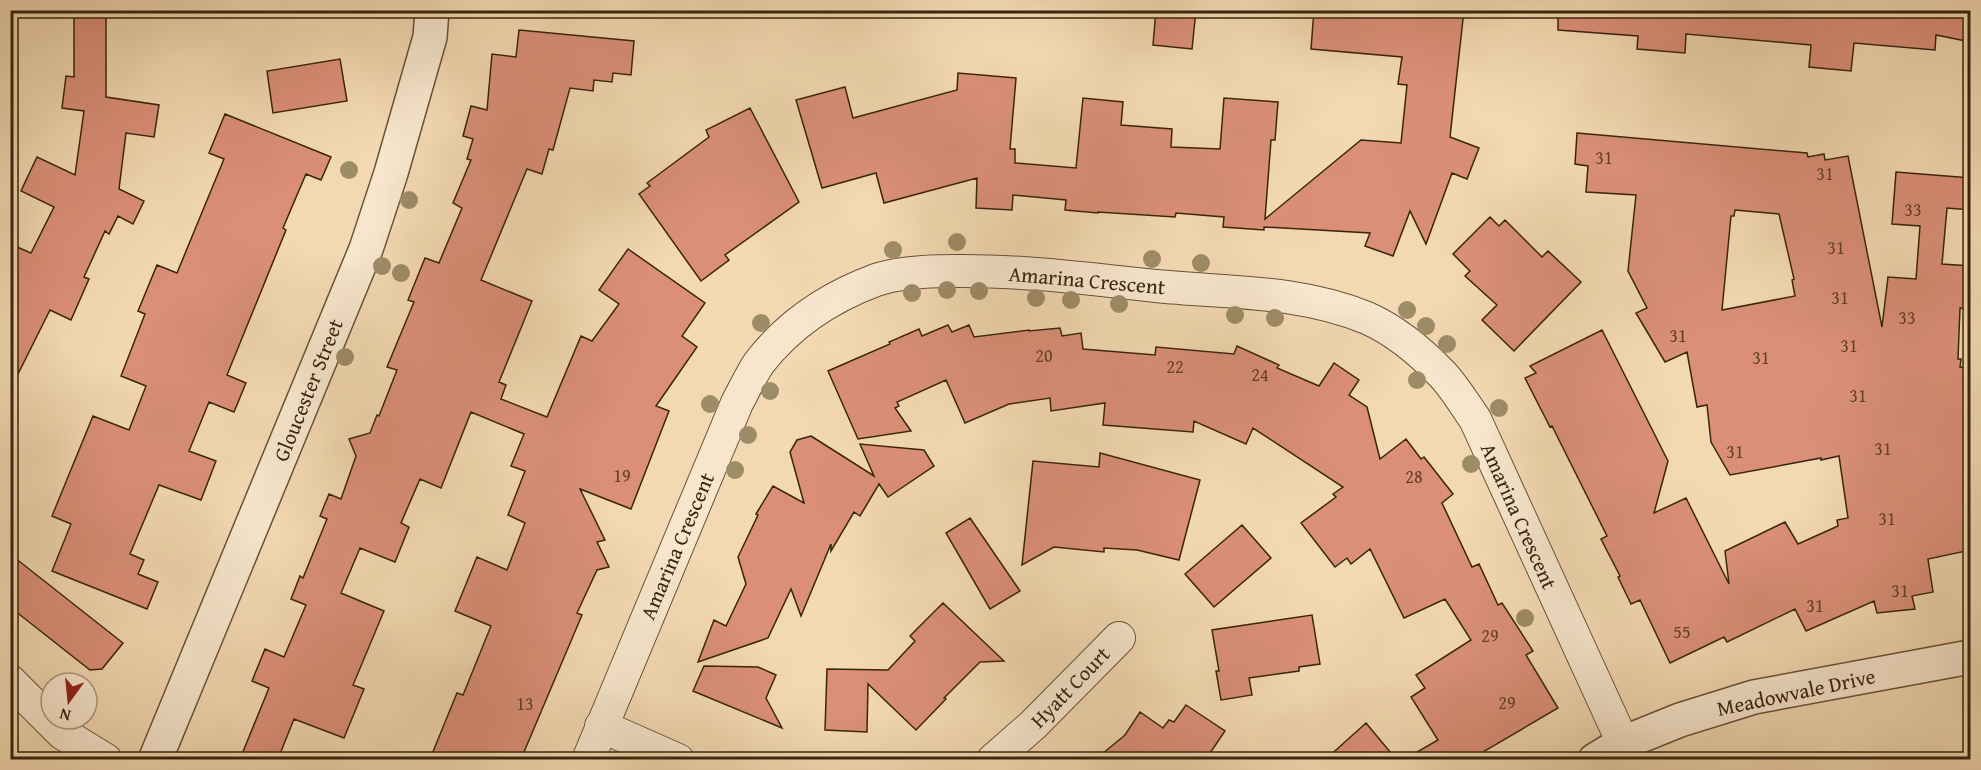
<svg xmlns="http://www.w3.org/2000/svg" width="1981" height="770" viewBox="0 0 1981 770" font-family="'Gentium Book Plus',serif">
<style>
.building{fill:#db8f79;stroke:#38250d;stroke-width:1.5;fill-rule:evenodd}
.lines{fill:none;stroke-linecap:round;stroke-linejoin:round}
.minor-casing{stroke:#675236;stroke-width:34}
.tertiary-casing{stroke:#675236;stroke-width:36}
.minor{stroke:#f7e6cd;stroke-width:32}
.tertiary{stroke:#f7e6cd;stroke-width:33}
.tree{fill:#9e8b68}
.labels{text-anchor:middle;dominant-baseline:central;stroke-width:6;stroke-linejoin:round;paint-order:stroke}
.number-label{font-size:18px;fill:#614028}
.street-label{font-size:21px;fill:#38250d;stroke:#f7e6cd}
</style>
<rect width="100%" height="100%" fill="#f3d9b2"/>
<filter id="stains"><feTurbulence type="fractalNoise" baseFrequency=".00333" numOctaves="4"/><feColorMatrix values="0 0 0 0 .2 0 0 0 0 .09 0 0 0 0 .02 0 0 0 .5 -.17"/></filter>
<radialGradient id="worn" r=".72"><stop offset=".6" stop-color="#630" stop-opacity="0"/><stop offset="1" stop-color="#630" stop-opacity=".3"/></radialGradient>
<!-- building -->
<path class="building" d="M74 10H106V97L159 105 154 137 126 133 119 189 144 201 133 224 118 216 109 234 105 231 84 277 89 279 71 320 50 310 10 390V244L31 253 54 207 21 191 37 157 75 175 84 111 62 108 66 76 74 77Z
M1156 10H1196L1192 49 1153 45Z
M1314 10H1464L1450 137 1479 148 1467 179 1452 173 1426 244 1410 211 1393 256 1365 246 1370 233 1264 227V230L1223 227 1224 217 1176 213 1175 217 1098 212V213L1065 210 1066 200 1013 195 1012 210 976 208 977 178 884 203 876 173 822 188 796 100 845 87 853 118 957 90 958 73 1016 78 1010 149H1015V163L1076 168 1083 98 1123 102 1121 125 1172 129 1171 147 1220 149 1224 98 1278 102 1275 140H1271L1265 219 1361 140 1401 143 1407 85 1398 84 1402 57 1311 49Z
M1558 10H1971V42L1936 35 1935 50 1854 43 1851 71 1809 67 1811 45 1686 34 1685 53 1637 49 1638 36 1558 30Z
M519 30 634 41 631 75 613 73 612 82 594 80 593 91 570 88 553 150 549 149 542 174 527 169 481 280 532 301 499 382 506 385 501 399 547 417 581 336 592 341 619 304 599 290 628 249 705 303 682 336 697 347 656 406 669 411 631 509 580 489 605 540 597 542 609 567 597 570 577 613 582 615 521 759H430L457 693 463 695 491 626 455 611 477 557 507 570 525 523 508 515 525 471 511 466 524 434 471 412 441 488 420 479 401 523 409 527 395 562 360 548 341 593 384 611 353 685 364 689 344 738 294 719 278 759H240L269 688 252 681 265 649 284 657 306 605 291 599 300 576 303 578 327 519 320 516 329 494 341 499 356 456 349 439 370 433 377 415 379 416 397 370 387 367 414 302 408 300 425 258 439 263 462 208 453 203 471 160 467 159 473 139 463 136 471 106 487 110 492 54 516 57Z
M340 59 347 101 273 113 267 71Z
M750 108 799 202 725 255 729 260 701 281 639 194 650 186 647 183 709 137 706 130Z
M225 114 331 157 321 180 306 174 283 228 286 230 227 375 246 383 234 412 209 402 189 451 216 461 201 500 159 485 130 554 144 560 138 574 158 582 147 609 52 571 71 524 52 516 93 416 129 430 146 386 121 376 145 314 138 311 157 265 177 273 224 159 209 153Z
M1577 133 1807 153 1808 157 1824 154 1825 160 1848 156 1882 327 1888 277 1916 279 1920 226 1892 224 1896 172 1971 178V210L1947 208 1942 264 1971 266V309L1960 308 1958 359H1961L1960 367 1971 368V413L1966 472 1971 471V550L1928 559 1933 592 1912 596 1915 609 1877 613 1874 601 1806 631 1795 609 1727 642 1724 637 1670 663 1640 600 1631 604 1618 577 1620 576 1601 539 1607 536 1552 426 1550 427 1525 378 1536 373 1530 366 1602 330 1668 461 1654 513 1686 498 1729 584 1725 551 1785 522 1798 544 1838 526 1837 520 1848 518 1839 456 1821 460V458L1730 475 1711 442 1707 405 1697 407 1687 352 1665 362 1636 313 1647 308 1628 271 1636 195 1586 192 1588 166 1575 164ZM1735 210 1779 214 1794 279 1792 280 1795 296 1722 310 1731 216H1734Z
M1490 217 1499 226 1505 220 1542 257 1548 251 1581 282 1514 351 1482 320 1497 305 1465 276 1470 271 1453 254Z
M948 325 952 332 969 325 974 337 1029 330V331L1060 328 1062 336 1081 333 1083 349 1155 355 1156 347 1234 354 1237 346 1279 365 1277 368 1319 386 1334 363 1359 380 1349 395 1367 407 1380 459 1406 439 1421 459 1424 457 1453 494 1442 503 1472 567 1479 564 1498 605 1502 603 1533 651 1526 655 1558 708 1471 759H1405L1438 740 1411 697 1425 688 1416 675 1471 640 1445 599 1404 618 1370 549 1351 564 1347 558 1335 567 1301 523 1336 497 1333 494 1343 487 1253 428 1246 444 1194 421 1193 432 1103 425 1105 403 1051 411 1050 398 1009 404 965 423 946 380 897 402 899 406 895 408 911 431 858 439 828 371 890 344 889 342 919 329 922 336Z
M811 436 874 476 860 444 924 450 934 466 888 497 879 484 860 516 854 512 831 551V544L801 616 791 589 768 638 698 662 714 620 726 626 746 584 738 557 758 515 756 514 773 486 804 503 790 452 797 440Z
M1100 453 1200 480 1179 560 1137 550 1104 548V552L1054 547 1022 565 1033 461 1099 467Z
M970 518 1020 591 990 609 946 533Z
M1242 525 1271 558 1214 607 1185 574Z
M10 554 123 643 102 669 90 670 10 607Z
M943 603 1004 661 980 662 944 698 946 699 916 730 868 684 867 732 825 730 827 669 888 670 915 641 910 636Z
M1312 615 1320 664 1299 667V671L1249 678 1252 695 1221 700 1216 671H1219L1212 630Z
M704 666 758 667 776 675 766 698 782 728 693 691Z
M1186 705 1225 731 1206 759H1096L1125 735 1140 712 1163 728 1169 720 1174 722Z
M1366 723 1396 759H1326Z"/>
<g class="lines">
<defs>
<path id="minor" d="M10 681 62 733 106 760
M601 726 678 760
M588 760 737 403C744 390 751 375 759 363 789 324 830 297 876 280 900 272 928 271 952 271 1021 270 1089 279 1156 286 1227 293 1300 290 1367 318 1394 330 1422 353 1443 375 1455 388 1465 405 1475 419L1623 743
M993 760 1033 725 1119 638"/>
<path id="tertiary" d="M155 760 366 249 391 173 430 37 432 10
M1595 760 1623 743 1680 720 1754 697 1970 657"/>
</defs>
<!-- minor casing -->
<use href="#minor" class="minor-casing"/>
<!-- tertiary casing -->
<use href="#tertiary" class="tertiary-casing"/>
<!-- minor -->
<use href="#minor" class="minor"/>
<!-- tertiary -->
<use href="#tertiary" class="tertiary"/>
</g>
<!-- trees -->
<g class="tree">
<circle cx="349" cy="170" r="9"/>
<circle cx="409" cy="200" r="9"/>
<circle cx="957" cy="242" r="9"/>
<circle cx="893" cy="250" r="9"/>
<circle cx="1152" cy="259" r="9"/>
<circle cx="1201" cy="263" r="9"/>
<circle cx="382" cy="266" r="9"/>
<circle cx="401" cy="273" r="9"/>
<circle cx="947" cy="290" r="9"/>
<circle cx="979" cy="291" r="9"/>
<circle cx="912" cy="293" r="9"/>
<circle cx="1036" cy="298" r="9"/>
<circle cx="1071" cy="300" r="9"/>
<circle cx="1119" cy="304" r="9"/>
<circle cx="1407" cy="310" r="9"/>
<circle cx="1235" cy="315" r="9"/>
<circle cx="1275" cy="318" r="9"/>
<circle cx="761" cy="323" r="9"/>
<circle cx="1426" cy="326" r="9"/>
<circle cx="1447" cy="344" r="9"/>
<circle cx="345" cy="357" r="9"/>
<circle cx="1417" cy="380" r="9"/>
<circle cx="770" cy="391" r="9"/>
<circle cx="710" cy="404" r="9"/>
<circle cx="1499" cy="408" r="9"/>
<circle cx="748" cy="435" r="9"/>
<circle cx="1471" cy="464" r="9"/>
<circle cx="735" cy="470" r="9"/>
<circle cx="1525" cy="618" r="9"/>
</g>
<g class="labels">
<!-- number labels -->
<g class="number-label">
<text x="1604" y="157">31</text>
<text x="1825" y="173">31</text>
<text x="1913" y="209">33</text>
<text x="1836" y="247">31</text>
<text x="1840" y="297">31</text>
<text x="1907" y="317">33</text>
<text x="1678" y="335">31</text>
<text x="1849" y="345">31</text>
<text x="1044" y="355">20</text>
<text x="1761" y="357">31</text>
<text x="1175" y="366">22</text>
<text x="1260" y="374">24</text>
<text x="1858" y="395">31</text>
<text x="1883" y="448">31</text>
<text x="1735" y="451">31</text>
<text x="622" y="475">19</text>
<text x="1414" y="476">28</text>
<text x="1887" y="518">31</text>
<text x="1900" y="590">31</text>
<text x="1815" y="605">31</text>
<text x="1682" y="631">55</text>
<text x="1490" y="635">29</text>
<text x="1507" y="702">29</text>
<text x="525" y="703">13</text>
</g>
<!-- street labels -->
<g class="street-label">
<text transform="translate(1087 280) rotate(5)">Amarina Crescent</text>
<text transform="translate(308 390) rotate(-68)">Gloucester Street</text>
<text transform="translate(1519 516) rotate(66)">Amarina Crescent</text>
<text transform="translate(677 546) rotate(-67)">Amarina Crescent</text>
<text transform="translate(1070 687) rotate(-46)">Hyatt Court</text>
<text transform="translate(1796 692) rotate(-12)">Meadowvale Drive</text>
</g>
</g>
<!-- margin -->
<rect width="1981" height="770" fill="none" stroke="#f3d9b2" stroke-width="36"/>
<rect x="12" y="12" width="1957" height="746" fill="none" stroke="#38250d" stroke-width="3"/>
<rect x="18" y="18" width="1945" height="734" fill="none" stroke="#38250d" stroke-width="1.5"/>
<!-- north arrow -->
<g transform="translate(69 701) rotate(195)"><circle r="28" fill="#f7e6cd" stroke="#ab9980" stroke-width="1.5"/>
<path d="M0-4.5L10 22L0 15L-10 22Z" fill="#8f2418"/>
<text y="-9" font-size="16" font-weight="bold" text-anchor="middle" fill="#38250d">N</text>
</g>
<rect width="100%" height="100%" filter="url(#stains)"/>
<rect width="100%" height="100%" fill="url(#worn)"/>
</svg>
